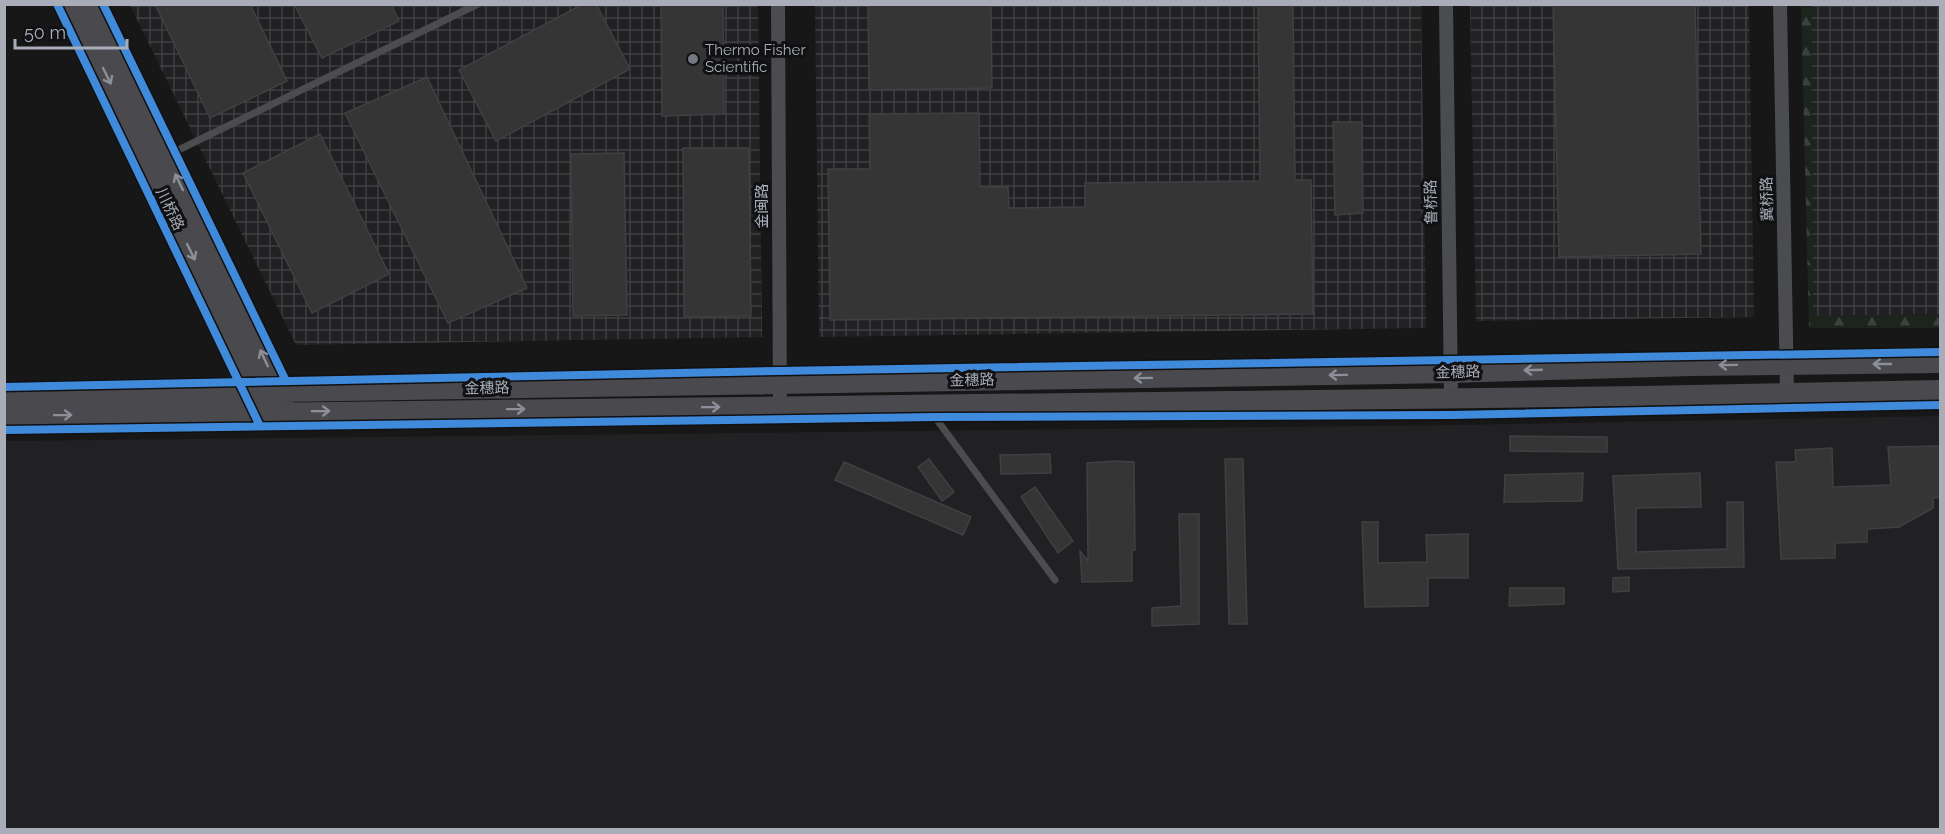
<svg xmlns="http://www.w3.org/2000/svg" width="1945" height="834" viewBox="0 0 1945 834" font-family="Raleway,'Noto Sans SC',sans-serif">
<style>
.built{fill:#212123}
.industrial{fill:url(#industrial-grid)}
.forest{fill:url(#forest-firs)}
.building{fill:#353536;stroke:#3f4043;stroke-width:1.5}
.lines{fill:none;stroke-linecap:round;stroke-linejoin:round}
.lane{stroke:#4b4c50;stroke-width:7}
.street{stroke:#4b4c50;stroke-width:14}
.secondary{stroke:#4a4a4e;stroke-width:20}
.cycleway-casing{stroke:#111113;stroke-width:11}
.cycleway{stroke:#408adc;stroke-width:8}
.oneway{stroke:#8c8f98}
.poi-dot{fill:#757880;stroke:#111113;stroke-width:2}
.labels{text-anchor:middle;dominant-baseline:central;stroke-width:6;stroke-linejoin:round;paint-order:stroke}
.poi-label{font-size:15px;fill:#a8adb8;stroke:#111113;text-anchor:start}
.street-label{font-size:15px;fill:#a8adb8;stroke:#111113}
</style>
<defs>
<pattern id="industrial-grid" width="8" height="8" patternUnits="userSpaceOnUse" patternTransform="scale(1.5)"><rect width="8" height="8" fill="#212123"/><path d="M0 4h8M4 0v8" fill="none" stroke="#3e3f41"/></pattern>
<pattern id="forest-firs" width="22" height="20" patternUnits="userSpaceOnUse" patternTransform="scale(1.5)"><rect width="22" height="20" fill="#1d241e"/><path d="M5 1l3.5 6h-7zM16 11l3.5 6h-7z" fill="#3b413d"/></pattern>
</defs>
<rect width="100%" height="100%" fill="#171717"/>
<!-- built -->
<path class="built" d="M1940 416V829H5L4 441 1457 425Z"/>
<!-- industrial -->
<path class="industrial" d="M130 5H758L762 337 296 345Z
M815 5H1421L1426 328 819 337Z
M1470 5H1749L1754 317 1476 321Z
M1806 5H1940V314L1813 316Z"/>
<!-- forest -->
<path class="forest" d="M1801 5H1812L1813 316 1940 314V328H1809Z"/>
<!-- building -->
<path class="building" d="M155 4H250L287 81 210 118Z
M294 4H391L399 21 322 58Z
M583 4H596L630 69 496 141 459 70Z
M661 4H723L724 114 662 116Z
M868 4H991L992 88 869 90Z
M1258 4H1293L1295 180H1311L1313 314 830 320 828 169H870L869 114 979 113 980 187H1008L1009 208 1085 207V183L1260 181Z
M1553 4H1695L1701 254 1559 257Z
M427 77 527 288 448 323 345 113Z
M1333 122H1362L1363 213 1335 215Z
M320 134 389 274 312 313 243 173Z
M683 148H749L751 316 684 317Z
M624 153 627 315 573 316 571 154Z
M1510 436 1607 437V452L1510 451Z
M1941 446V497L1933 498V508L1899 527 1867 529V542L1835 543V558L1781 559 1776 462H1796L1795 450 1832 448 1833 487 1891 485 1888 447Z
M1050 454 1051 473 1001 474 1000 455Z
M929 459 954 492 942 501 918 467Z
M1225 459H1243L1247 624H1229Z
M1115 461 1134 462 1135 550H1132V581L1082 582 1080 551 1088 561 1087 463Z
M844 462 971 517 963 535 835 480Z
M1583 473 1582 501 1504 502 1505 475Z
M1700 473 1701 507 1636 508V552L1727 549V502H1743L1744 567 1618 569 1613 476Z
M1035 487 1073 541 1058 553 1021 497Z
M1179 514H1199V624L1152 626V608L1181 606Z
M1362 522H1378V563L1427 562 1426 535 1468 534V578H1428V606L1365 607Z
M1629 577V591L1613 592V578Z
M1510 588H1564V604L1509 606Z"/>
<g class="lines">
<!-- lane -->
<path class="lane" d="M166 156 478 4
M929 409 1055 580"/>
<!-- street -->
<path class="street" d="M778 4 780 406
M1446 4 1451 398
M1780 4 1787 393"/>
<!-- secondary -->
<path class="secondary" d="M72 4 266 404
M93 4 284 404
M4 399 245 394 280 392 1450 373 1691 366 1940 363
M4 416 1641 396 1940 390"/>
<defs>
<path id="cycleway" d="M57 4 260 426
M103 4 286 381
M4 387 779 371 1940 352
M4 430 935 417 1451 415 1940 405"/>
</defs>
<!-- cycleway casing -->
<use href="#cycleway" class="cycleway-casing"/>
<!-- cycleway -->
<use href="#cycleway" class="cycleway"/>
</g>
<!-- one-way arrows -->
<defs><path id="oneway-shaft" d="M-6 0H5M1.5-3L5.5 0L1.5 3" fill="none" stroke-width="1.6" stroke-linecap="round" stroke-linejoin="round" transform="scale(1.5)"/></defs>
<g class="oneway">
<use href="#oneway-shaft" transform="translate(107 76) rotate(64)"/>
<use href="#oneway-shaft" transform="translate(179 182) rotate(-116)"/>
<use href="#oneway-shaft" transform="translate(191 252) rotate(64)"/>
<use href="#oneway-shaft" transform="translate(264 358) rotate(-115)"/>
<use href="#oneway-shaft" transform="translate(1882 364) rotate(180)"/>
<use href="#oneway-shaft" transform="translate(1728 365) rotate(179)"/>
<use href="#oneway-shaft" transform="translate(1533 370) rotate(178)"/>
<use href="#oneway-shaft" transform="translate(1338 375) rotate(179)"/>
<use href="#oneway-shaft" transform="translate(1143 378) rotate(179)"/>
<use href="#oneway-shaft" transform="translate(711 407) rotate(-1)"/>
<use href="#oneway-shaft" transform="translate(516 409) rotate(-1)"/>
<use href="#oneway-shaft" transform="translate(321 411) rotate(-1)"/>
<use href="#oneway-shaft" transform="translate(63 415) rotate(-1)"/>
</g>
<!-- markers -->
<circle class="poi-dot" cx="693" cy="59" r="6"/>
<g class="labels">
<!-- poi labels -->
<g class="poi-label">
<text x="705" y="50">Thermo Fisher<tspan x="705" dy="17">Scientific</tspan></text>
</g>
<!-- street labels -->
<g class="street-label">
<text transform="translate(1767 199) rotate(-91)">冀桥路</text>
<text transform="translate(1431 202) rotate(-91)">鲁桥路</text>
<text transform="translate(762 206) rotate(-90)">金闽路</text>
<text transform="translate(170 209) rotate(64)">川桥路</text>
<text transform="translate(1458 372) rotate(-1)">金穗路</text>
<text transform="translate(972 380) rotate(-1)">金穗路</text>
<text transform="translate(487 388) rotate(-1)">金穗路</text>
</g>
</g>
<!-- border -->
<rect width="1945" height="834" fill="none" stroke="#a8adb8" stroke-width="12"/>
<!-- scale -->
<path d="M15 39v9h112v-9" fill="none" stroke="#a8adb8" stroke-width="3"/>
<text x="24" y="39" font-size="18" fill="#a8adb8" stroke="#111113" stroke-width="4.5" paint-order="stroke">50 m</text>
</svg>
